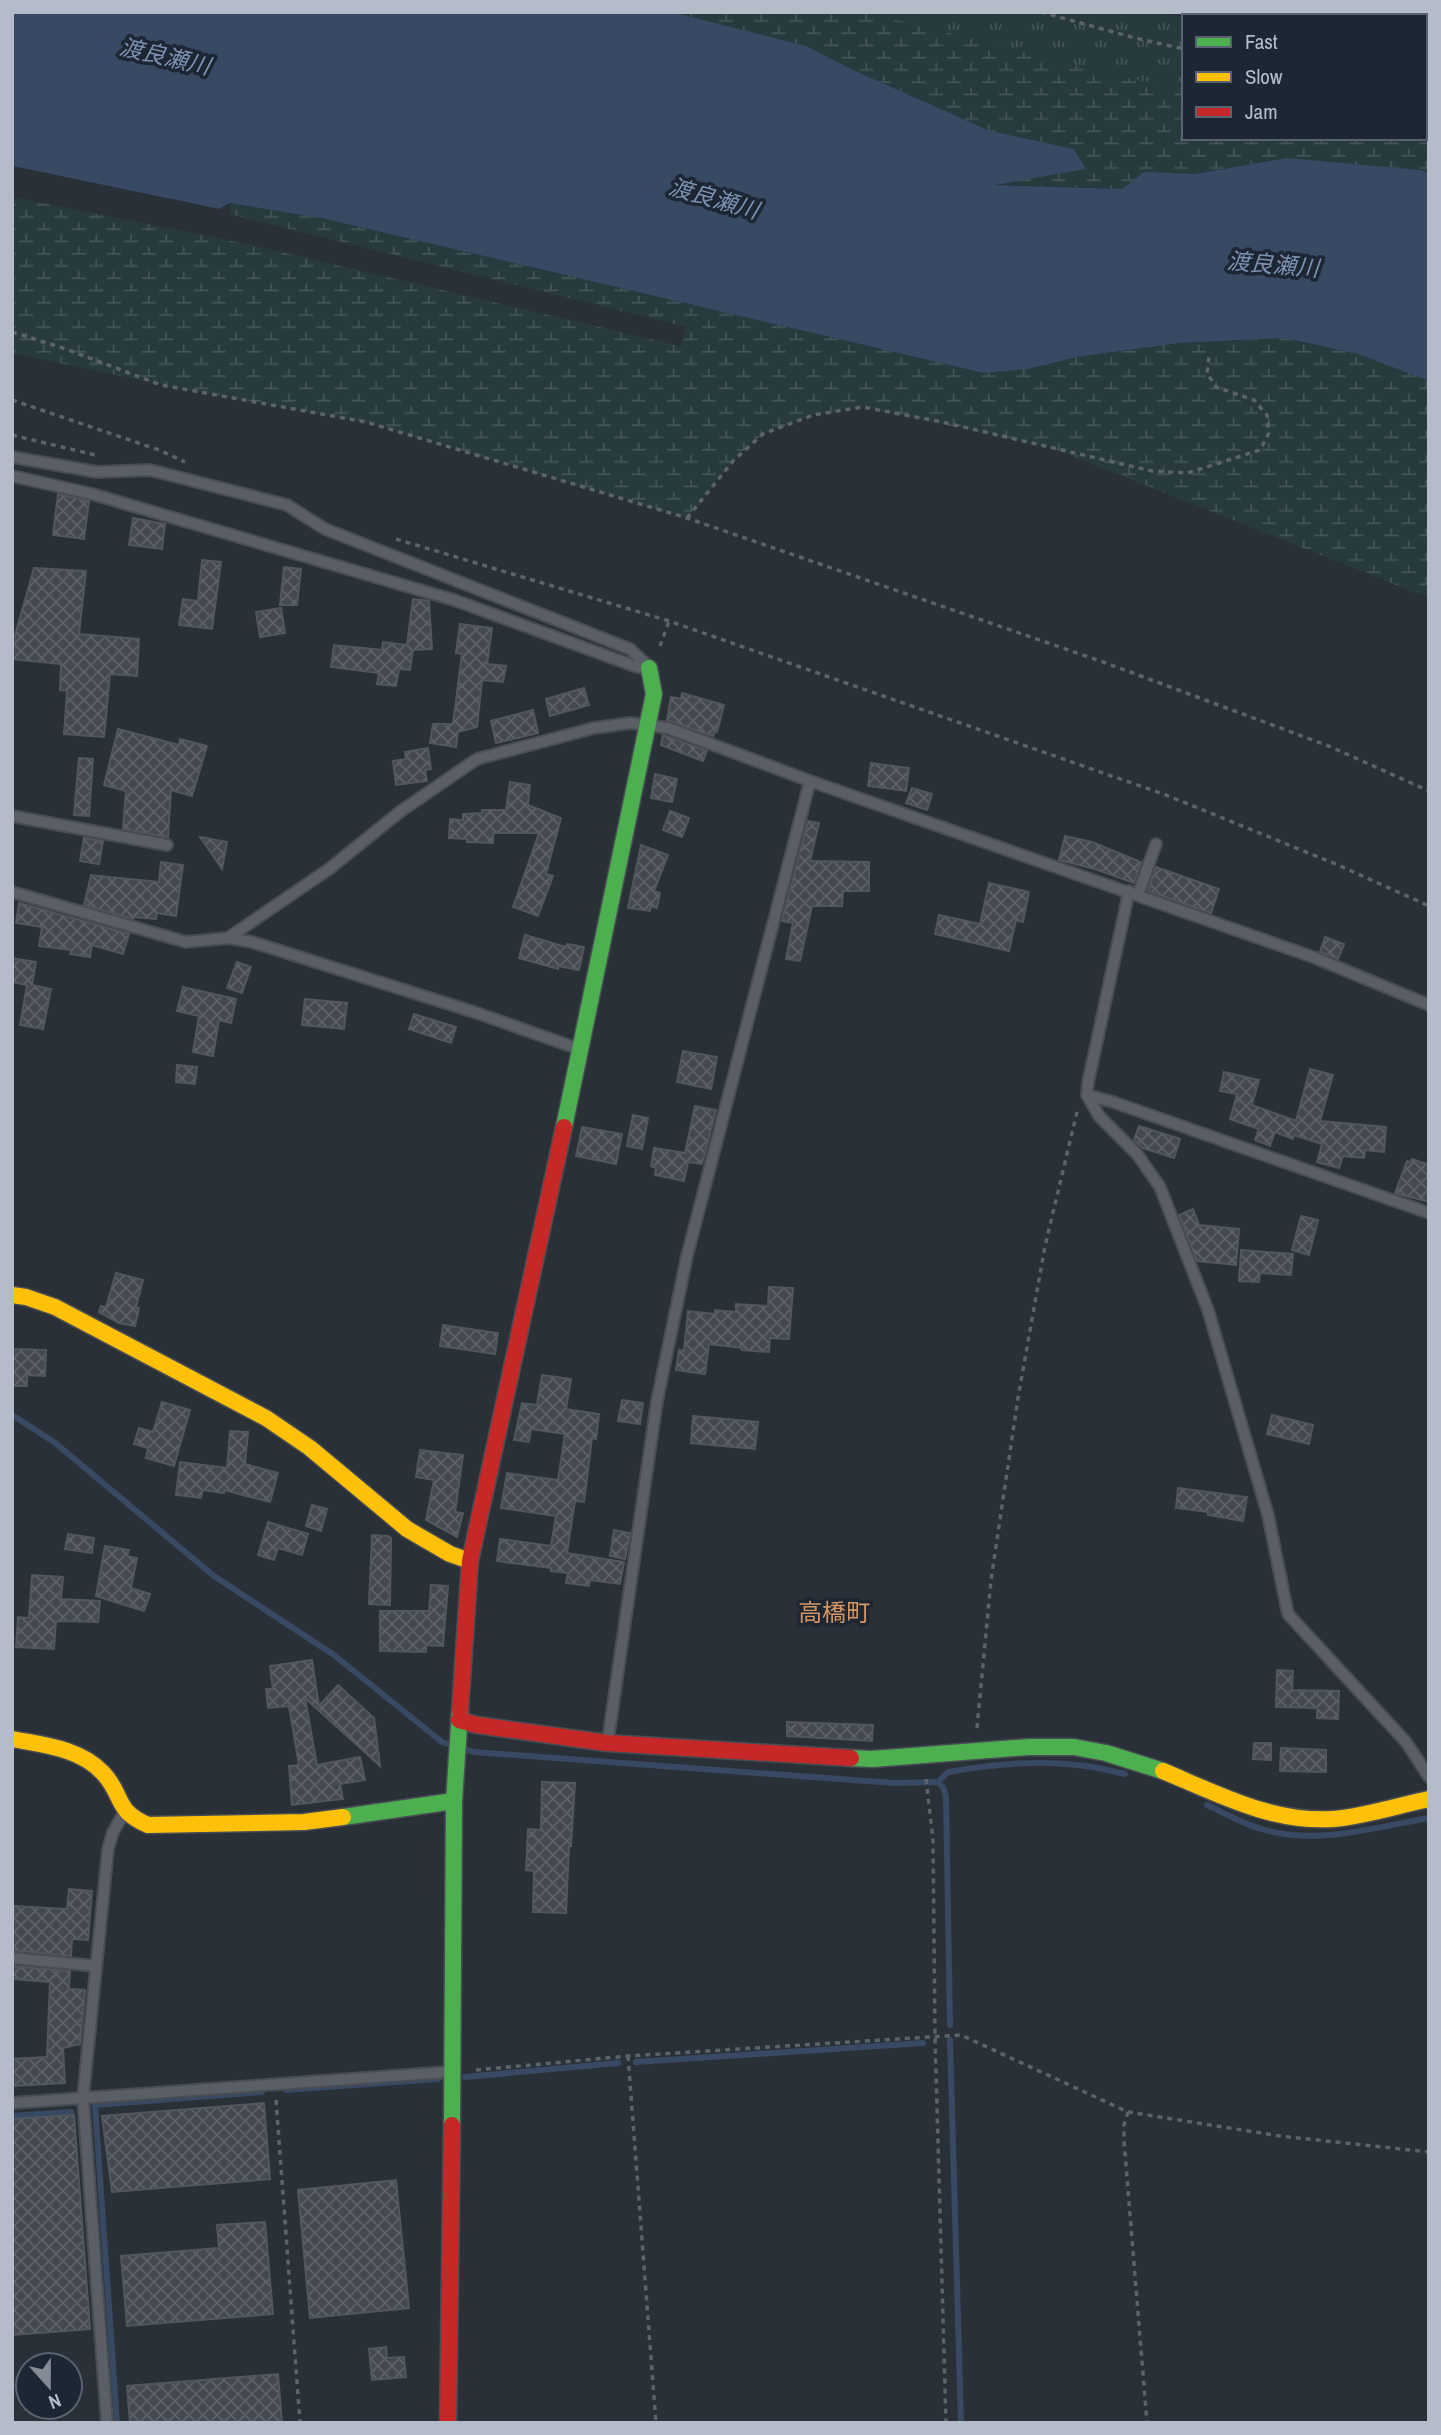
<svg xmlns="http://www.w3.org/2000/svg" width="1441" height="2435" viewBox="0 0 1441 2435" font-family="'Archivo Narrow','Noto Sans JP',sans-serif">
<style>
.grass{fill:url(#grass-tufts)}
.wetland{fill:url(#wetland-marsh)}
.water{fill:#384963}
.pier{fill:#2a3038}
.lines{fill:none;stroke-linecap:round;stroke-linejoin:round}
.stream{stroke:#384963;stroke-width:6}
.building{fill:url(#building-cross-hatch);stroke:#52575f;stroke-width:2}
.lane-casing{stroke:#484c53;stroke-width:14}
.fast-casing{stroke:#484c53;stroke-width:19}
.slow-casing{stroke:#484c53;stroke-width:19}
.jam-casing{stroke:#484c53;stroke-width:19}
.path{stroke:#5d636a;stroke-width:3.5;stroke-dasharray:5 5;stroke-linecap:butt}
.lane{stroke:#5a5e66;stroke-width:10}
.fast{stroke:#4caf50;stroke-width:16}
.slow{stroke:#ffc107;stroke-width:16}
.jam{stroke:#c62828;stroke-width:16}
.labels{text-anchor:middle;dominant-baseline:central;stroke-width:7;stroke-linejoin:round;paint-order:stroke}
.water-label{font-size:23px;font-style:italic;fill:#7c92b1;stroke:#1d2633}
.quarter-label{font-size:24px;fill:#d59563;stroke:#1d2633}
</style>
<defs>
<pattern id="grass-tufts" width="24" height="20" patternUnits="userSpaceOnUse" patternTransform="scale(1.75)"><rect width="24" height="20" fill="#273a3e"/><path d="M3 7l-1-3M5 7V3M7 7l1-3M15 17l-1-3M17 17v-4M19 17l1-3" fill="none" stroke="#445559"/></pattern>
<pattern id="wetland-marsh" width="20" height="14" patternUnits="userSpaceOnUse" patternTransform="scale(1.75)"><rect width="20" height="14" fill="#273a3e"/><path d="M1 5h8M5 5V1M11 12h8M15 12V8" fill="none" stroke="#445559"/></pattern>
<pattern id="building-cross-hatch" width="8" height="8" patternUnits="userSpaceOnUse" patternTransform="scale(1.75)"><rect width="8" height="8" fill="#444950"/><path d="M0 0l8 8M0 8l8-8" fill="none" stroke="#5d6168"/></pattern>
</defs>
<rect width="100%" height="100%" fill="#2a3038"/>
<!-- grass -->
<path class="grass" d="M867 12H1159L1184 18V87L1134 80Z"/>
<!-- wetland -->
<path class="wetland" d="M672 12H867L1134 80 1184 87V138H1413L1429 143V173L1421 170 1287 158 1195 174 1144 172 1122 189 990 184 1085 169 1074 149 990 131 853 70 806 46Z
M12 197 247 244 680 346 686 327 230 214 229 203 326 219 1028 369 1077 357 1179 343 1285 338 1358 354 1429 381V598L1052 448 863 407 813 415 763 434 734 460 687 518 366 422 177 388 12 353Z"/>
<!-- water -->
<path class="water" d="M12 12H672L806 46 853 70 990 131 1074 149 1086 169 995 185 1122 189 1144 172 1195 174 1287 158 1421 170 1429 173V381L1358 354 1285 338 1179 343 1077 357 1028 369 984 373 326 219 230 203 219 209 12 166Z"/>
<!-- pier -->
<path class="pier" d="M12 166 219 209 223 211 218 213 12 170Z"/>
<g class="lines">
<!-- stream -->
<path class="stream" d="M12 1415 54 1442 214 1576 334 1655 442 1742 451 1745
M465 1749 474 1752 894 1783 938 1782 948 1772C1012 1761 1062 1758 1125 1774
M938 1782 943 1787 946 1797 950 2025
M1207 1805C1225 1813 1243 1824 1262 1829 1315 1846 1376 1827 1429 1818
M950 2040 961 2423
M636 2062 923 2043
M465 2077 618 2063
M286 2090 438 2079
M12 2116 71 2112
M117 2423 95 2105 262 2092"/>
</g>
<!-- building -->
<path class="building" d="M58 494 89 501 84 539 53 535Z
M133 518 165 524 162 549 129 545Z
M202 560 221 562 212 629 179 625 183 599 198 601Z
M284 567 301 569 297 605H280Z
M34 568 86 571 79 634 139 639 137 676 110 674 104 737 64 734 67 691 60 690 61 664 12 659V646Z
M413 599 429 601 432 649 413 650 410 670 399 669 396 686 377 684 379 673 331 667 334 645 382 650 383 642 407 645Z
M281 608 285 633 260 637 256 612Z
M460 624 492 628 487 664 506 666 503 682 482 680 477 727 458 732 456 747 430 743 433 724H453L462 654 456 653Z
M584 688 589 705 550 716 546 699Z
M682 693 724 705 717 732 715 731 713 736 667 720 671 697 681 699Z
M533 710 538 733 496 743 491 721Z
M118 729 179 745 180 739 207 746 192 796 171 790 168 837 123 829 126 791 104 785Z
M663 735 707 751 703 761 661 745Z
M428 748 431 769 425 770 427 781 396 785 393 761 406 759 405 752Z
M79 758 93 759 89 816 74 815Z
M871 763 909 768 906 791 868 786Z
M655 774 677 779 672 802 651 798Z
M510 782 530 785 528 805 561 818 546 874 553 876 538 916 513 907 539 833H493V843L467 842V839L449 838 450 819 463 820V814L482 813V810H506Z
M912 788 932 794 927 810 906 803Z
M670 811 689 818 682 837 663 830Z
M808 821 819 823 810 861 869 862V891H843L842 906H812L800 961 786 959 793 923 782 921Z
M1065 836 1092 842 1141 862 1134 883 1095 869 1059 860Z
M200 837 227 842 222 869Z
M84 838 103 841 99 864 80 861Z
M641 845 668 855 654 891 660 893 657 908 651 906 650 911 628 908Z
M161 862 183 865 176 916 157 913 156 919 134 917 133 919 84 905 91 875 159 882Z
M1156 867 1219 889 1211 913 1148 891Z
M989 883 1029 892 1023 922 1016 920 1009 951 935 934 939 915 980 924Z
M19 903 129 934 123 954 92 945 90 957 70 954 71 950 39 946 42 927 16 923Z
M525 935 566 947 567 944 584 947 579 970 558 966V969L519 958Z
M1325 937 1344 944 1338 959 1320 952Z
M12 958 36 962 32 985 51 989 43 1029 20 1025 27 985 12 982Z
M237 962 251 967 242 993 227 988Z
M183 987 236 999 231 1023 219 1020 213 1056 193 1052 199 1016 177 1011Z
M305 999 347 1003 344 1029 302 1025Z
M414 1014 456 1027 451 1043 409 1029Z
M683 1051 717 1057 711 1089 677 1082Z
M177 1065 197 1067 195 1084 176 1082Z
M1310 1069 1333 1075 1320 1121 1386 1127 1384 1152 1365 1150 1364 1158 1343 1156 1339 1168 1317 1162 1322 1144 1294 1135 1293 1139 1275 1132 1270 1146 1255 1140 1259 1129 1230 1119 1237 1094 1220 1091 1224 1072 1259 1080 1252 1105 1296 1121Z
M695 1106 716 1110 702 1164 688 1162 684 1181 655 1175 656 1168 651 1166 654 1148 685 1153Z
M633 1115 648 1118 642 1149 627 1146Z
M1139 1126 1180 1139 1174 1158 1143 1148 1134 1140Z
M582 1127 622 1134 616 1164 576 1156Z
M1412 1159 1429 1165V1202L1395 1193 1407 1161 1410 1162Z
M1193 1209 1199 1225 1239 1229 1236 1265 1197 1261 1179 1215Z
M1301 1216 1318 1220 1309 1255 1292 1250Z
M1241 1250 1293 1254 1291 1275 1260 1273 1259 1282 1239 1281Z
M116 1273 143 1280 136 1307 139 1308 135 1326 119 1323 99 1312 101 1306 106 1307Z
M769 1287 793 1288 789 1339 770 1338 769 1352 742 1350V1348L709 1344 705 1374 676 1370 679 1350 684 1351 688 1311 715 1314V1310L736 1312V1304L768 1306Z
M443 1325 498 1333 495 1354 440 1346Z
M12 1349 46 1350 45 1376 27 1375V1386H12Z
M542 1375 571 1379 566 1409 599 1414 596 1439 592 1438 584 1502 575 1501 567 1553 624 1562 620 1584 590 1580 589 1586 566 1583 568 1573 551 1571V1568L497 1561 500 1539 551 1546 556 1516 501 1508 507 1473 558 1480 565 1434 531 1429 529 1442 514 1440 522 1403 537 1405Z
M622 1400 643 1403 640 1424 618 1421Z
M162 1402 190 1410 174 1466 146 1458 148 1448 134 1444 139 1428 153 1432Z
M1272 1415 1313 1425 1309 1444 1267 1434Z
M693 1416 758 1422 755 1449 691 1443Z
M230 1431 248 1432 245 1464 278 1473 270 1502 224 1490V1493L203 1490 201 1498 176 1495 180 1462 227 1468Z
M420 1450 463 1455 455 1512 463 1513 457 1537 426 1520 434 1480 416 1477Z
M1178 1488 1247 1497 1243 1521 1208 1515V1512L1176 1508Z
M312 1505 327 1509 321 1531 306 1526Z
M268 1522 308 1534 302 1555 278 1548 274 1560 258 1555Z
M614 1530 630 1533 625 1559 610 1556Z
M68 1534 94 1538 92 1553 65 1549Z
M372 1535 388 1536 391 1538 390 1605 369 1604Z
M105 1546 129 1550 127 1556 137 1558 131 1588 150 1594 144 1611 96 1596Z
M32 1575 63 1577 61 1599 100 1601 98 1622 56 1621 54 1649 16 1647 18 1617 29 1618Z
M431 1585 448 1586 443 1646 426 1645V1652L380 1651V1611H429Z
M312 1660 319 1706 338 1685 374 1718 380 1766 305 1698 317 1765 360 1757 365 1780 340 1784 343 1799 292 1805 289 1766 299 1765 289 1706 268 1708 266 1689H273L270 1666Z
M1277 1670 1293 1671 1292 1690 1339 1691 1338 1719 1317 1718V1708L1276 1707Z
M787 1722 873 1725 872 1741 787 1736Z
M1254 1743H1271V1760L1253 1759Z
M1281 1748 1326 1750V1772L1280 1771Z
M542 1782 575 1783 571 1846H569L566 1913 533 1912 534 1871 526 1870 528 1829 541 1830Z
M69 1889 92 1891 88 1940 72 1939 71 1956 12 1950 14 1906 67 1909Z
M12 1966 70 1971 69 1989 85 1990 80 2044 63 2048 65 2083 14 2086 12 2059 47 2057 50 1982 12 1979Z
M264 2103 270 2179 112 2192 102 2116Z
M74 2115 90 2329 12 2335V2119Z
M396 2180 409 2308 310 2318 298 2190Z
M265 2222 273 2314 127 2326 121 2256 219 2248 217 2225Z
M386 2347 387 2358 404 2357 406 2377 372 2380 369 2349Z
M278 2374 282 2423H130L127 2386Z"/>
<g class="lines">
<defs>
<path id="lane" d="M12 457 97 472 150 470 287 505 325 529 630 649 648 666
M12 476 92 494 454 600 637 667 647 668
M12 816 167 845
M1129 891 1088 1083 1087 1095 1099 1116 1137 1154 1160 1187 1208 1310 1268 1515 1288 1614 1406 1742 1429 1777
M12 892 186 942 228 938 329 869 401 811 477 759 594 728 630 723 668 728 810 781 1313 957 1429 1005
M1138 895 1156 844
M228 938 252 942 474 1012 579 1049
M1087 1095 1113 1102 1429 1213
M608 1740 657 1401 687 1256 810 781
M12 1958 96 1966
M12 2103 449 2072
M107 2423 83 2098 108 1849 113 1832 124 1813"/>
<path id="fast" d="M564 1127 654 694 649 668
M851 1758 872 1759 1029 1747H1074L1106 1753 1163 1771
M343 1817 454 1801
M452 2125 454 1801 460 1711"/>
<path id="slow" d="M12 1295 26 1297 55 1307 266 1418 310 1448 407 1529 450 1554 470 1561
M12 1739C43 1745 80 1748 103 1773 124 1795 114 1811 148 1825L304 1822 343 1817
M1163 1771C1218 1794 1272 1823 1333 1819 1362 1817 1400 1805 1429 1799"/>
<path id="jam" d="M460 1711 470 1561 564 1127
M459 1720 477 1725 607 1743 851 1758
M448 2423 452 2125"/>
</defs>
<!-- lane casing -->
<use href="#lane" class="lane-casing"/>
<!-- fast casing -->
<use href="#fast" class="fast-casing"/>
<!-- slow casing -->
<use href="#slow" class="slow-casing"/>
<!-- jam casing -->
<use href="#jam" class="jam-casing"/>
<!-- path -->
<path class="path" d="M1041 12 1135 38 1184 49
M1425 127 1429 128
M12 332 63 348 161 385 366 422 687 518 1106 663 1331 747 1429 791
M12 400 159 450 185 462
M12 435 95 455
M687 518 734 460 763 434 813 415 863 407 942 422 1152 471 1188 473 1260 450 1269 433 1267 415 1254 400 1216 387 1207 373 1209 356
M396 539 669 621 1166 795 1338 865 1429 906
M660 646 669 621
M977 1728 991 1580 1018 1398 1045 1246 1078 1108
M926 1779 933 1839 935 2037 946 2423
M628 2056 656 2423
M476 2070 628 2056 961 2035 1128 2112 1280 2136 1429 2152
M276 2100 300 2423
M1128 2112 1124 2125V2141L1147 2423"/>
<!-- lane -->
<use href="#lane" class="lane"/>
<!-- fast -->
<use href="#fast" class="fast"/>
<!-- slow -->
<use href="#slow" class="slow"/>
<!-- jam -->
<use href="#jam" class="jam"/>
</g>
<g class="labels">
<!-- water labels -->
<g class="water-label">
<text transform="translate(165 56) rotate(13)">渡良瀬川</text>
<text transform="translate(714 198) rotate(16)">渡良瀬川</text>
<text transform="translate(1273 264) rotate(5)">渡良瀬川</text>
</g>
<!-- quarter labels -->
<g class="quarter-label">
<text x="834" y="1612">高橋町</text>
</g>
</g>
<!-- border -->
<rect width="1441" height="2435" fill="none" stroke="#b4bcc9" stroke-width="28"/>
<!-- legend -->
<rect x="1182" y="14" width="245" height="126" fill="#1d2633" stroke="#59626f" stroke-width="2"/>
<rect x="1196" y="37" width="35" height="10" fill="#4caf50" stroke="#59626f" stroke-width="2"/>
<text x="1245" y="49" font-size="21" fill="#b4bcc9">Fast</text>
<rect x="1196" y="72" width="35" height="10" fill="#ffc107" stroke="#59626f" stroke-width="2"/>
<text x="1245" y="84" font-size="21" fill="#b4bcc9">Slow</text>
<rect x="1196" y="107" width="35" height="10" fill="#c62828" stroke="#59626f" stroke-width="2"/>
<text x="1245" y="119" font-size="21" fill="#b4bcc9">Jam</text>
<!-- north arrow -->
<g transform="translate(49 2386) rotate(159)"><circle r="33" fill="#1d2633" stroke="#59626f" stroke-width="2"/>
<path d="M0-5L12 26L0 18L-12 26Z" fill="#848b96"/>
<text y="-10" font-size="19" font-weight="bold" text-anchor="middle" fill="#b4bcc9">N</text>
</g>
</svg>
